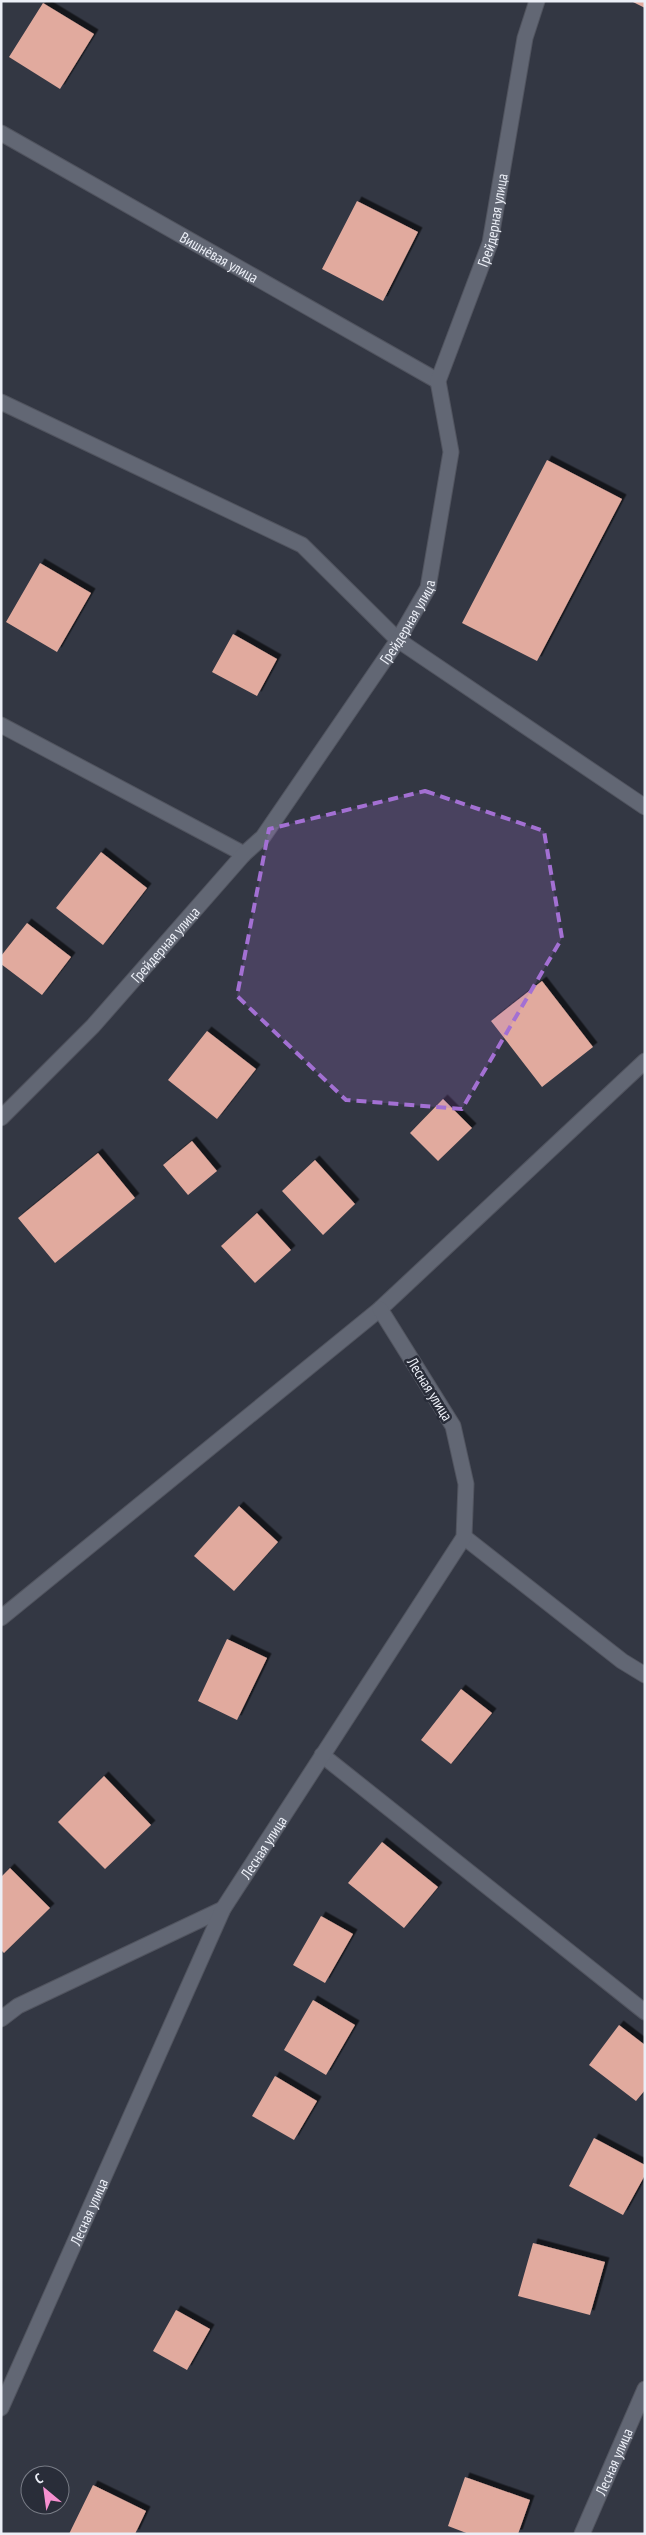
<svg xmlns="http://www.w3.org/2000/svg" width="646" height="2535" viewBox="0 0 646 2535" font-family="'PT Sans Narrow',sans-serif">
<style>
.building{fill:#e1aa9e;filter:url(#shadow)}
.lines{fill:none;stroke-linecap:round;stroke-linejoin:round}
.minor-casing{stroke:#51545f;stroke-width:17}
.minor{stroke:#626774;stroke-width:15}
.marked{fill:#a370d3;fill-opacity:0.2;stroke:#a370d3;stroke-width:4;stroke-dasharray:10 6;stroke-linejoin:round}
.labels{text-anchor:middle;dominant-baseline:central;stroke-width:5;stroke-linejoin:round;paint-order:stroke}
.street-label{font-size:15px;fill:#eceff7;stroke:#292d39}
</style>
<defs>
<filter id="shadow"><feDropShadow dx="4.5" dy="-4.5" stdDeviation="0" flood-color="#0009"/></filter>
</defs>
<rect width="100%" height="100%" fill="#333743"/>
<!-- building -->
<path class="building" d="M631 1H645V8Z
M43 3 94 34 60 89 9 57Z
M357 201 418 232 383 301 322 269Z
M547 460 622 499 537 661 462 623Z
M40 563 91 593 57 652 6 622Z
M233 634 277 659 257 696 212 672Z
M101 852 147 888 103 945 56 908Z
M27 923 71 957 42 995 1 964V956Z
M542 981 593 1047 542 1087 491 1021Z
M207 1031 256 1069 217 1119 168 1080Z
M443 1099 472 1128 438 1161 410 1133Z
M192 1141 217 1171 188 1195 163 1165Z
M98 1153 135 1198 55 1263 18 1218Z
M315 1160 355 1204 323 1235 282 1191Z
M257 1213 291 1250 255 1283 221 1246Z
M239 1506 278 1542 234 1591 194 1556Z
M227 1639 267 1658 237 1720 198 1701Z
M461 1689 492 1713 451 1764 421 1740Z
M104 1776 151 1825 105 1869 58 1822Z
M382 1842 438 1887 404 1928 348 1883Z
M10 1868 50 1908 4 1953 1 1950V1877Z
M321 1916 353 1934 325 1983 293 1965Z
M313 2000 355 2025 326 2075 284 2050Z
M619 2025 645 2045V2090L636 2101 589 2065Z
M275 2076 317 2101 294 2140 252 2116Z
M594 2138 645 2165V2175L623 2215 569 2186Z
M533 2243 605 2262 590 2315 518 2296Z
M176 2310 210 2329 187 2370 153 2351Z
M465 2477 530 2500 518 2534H469L448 2526Z
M93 2485 146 2511 135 2534H69Z"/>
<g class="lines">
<defs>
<g id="minor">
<path id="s1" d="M1 133 438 381"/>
<path d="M1 402 302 545 398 640 645 807"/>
<path d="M1 725 244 854"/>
<path id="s2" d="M1 1118 93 1026 244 854 263 837 398 640 428 588 451 452 438 381 490 243 525 38 537 1"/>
<path d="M464 1537 622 1661 645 1675"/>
<path d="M1 1618 380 1309 645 1061"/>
<path d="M322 1755 645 2012"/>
<path d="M1 2019 18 2006 223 1909"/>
<path id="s3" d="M1 2408 223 1909 464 1537 466 1484 453 1426 380 1309"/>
<path id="s4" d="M582 2534 645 2389"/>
</g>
</defs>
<!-- minor casing -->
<use href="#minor" class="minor-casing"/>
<!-- minor -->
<use href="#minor" class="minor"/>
</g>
<!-- marked area -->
<path class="marked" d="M425 791 544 831 562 938 462 1109 346 1100 237 996 269 829Z"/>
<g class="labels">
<!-- street labels -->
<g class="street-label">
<text stroke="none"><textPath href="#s2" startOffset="1064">Грейдерная улица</textPath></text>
<text stroke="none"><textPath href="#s1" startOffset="251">Вишнёвая улица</textPath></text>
<text stroke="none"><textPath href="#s2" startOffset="644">Грейдерная улица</textPath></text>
<text stroke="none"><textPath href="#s2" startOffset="239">Грейдерная улица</textPath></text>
<text transform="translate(430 1389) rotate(58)">Лесная улица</text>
<text stroke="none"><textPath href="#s3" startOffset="620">Лесная улица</textPath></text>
<text stroke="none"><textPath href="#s3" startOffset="215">Лесная улица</textPath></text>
<text stroke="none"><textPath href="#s4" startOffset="79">Лесная улица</textPath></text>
</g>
</g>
<!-- border -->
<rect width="646" height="2535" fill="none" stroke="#eceff7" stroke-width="5"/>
<!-- north arrow -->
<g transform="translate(45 2490) rotate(331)"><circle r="24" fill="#292d39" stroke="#777b85"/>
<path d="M0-4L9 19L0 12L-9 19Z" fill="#f690d0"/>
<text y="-8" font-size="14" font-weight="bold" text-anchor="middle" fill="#eceff7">С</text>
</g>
</svg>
